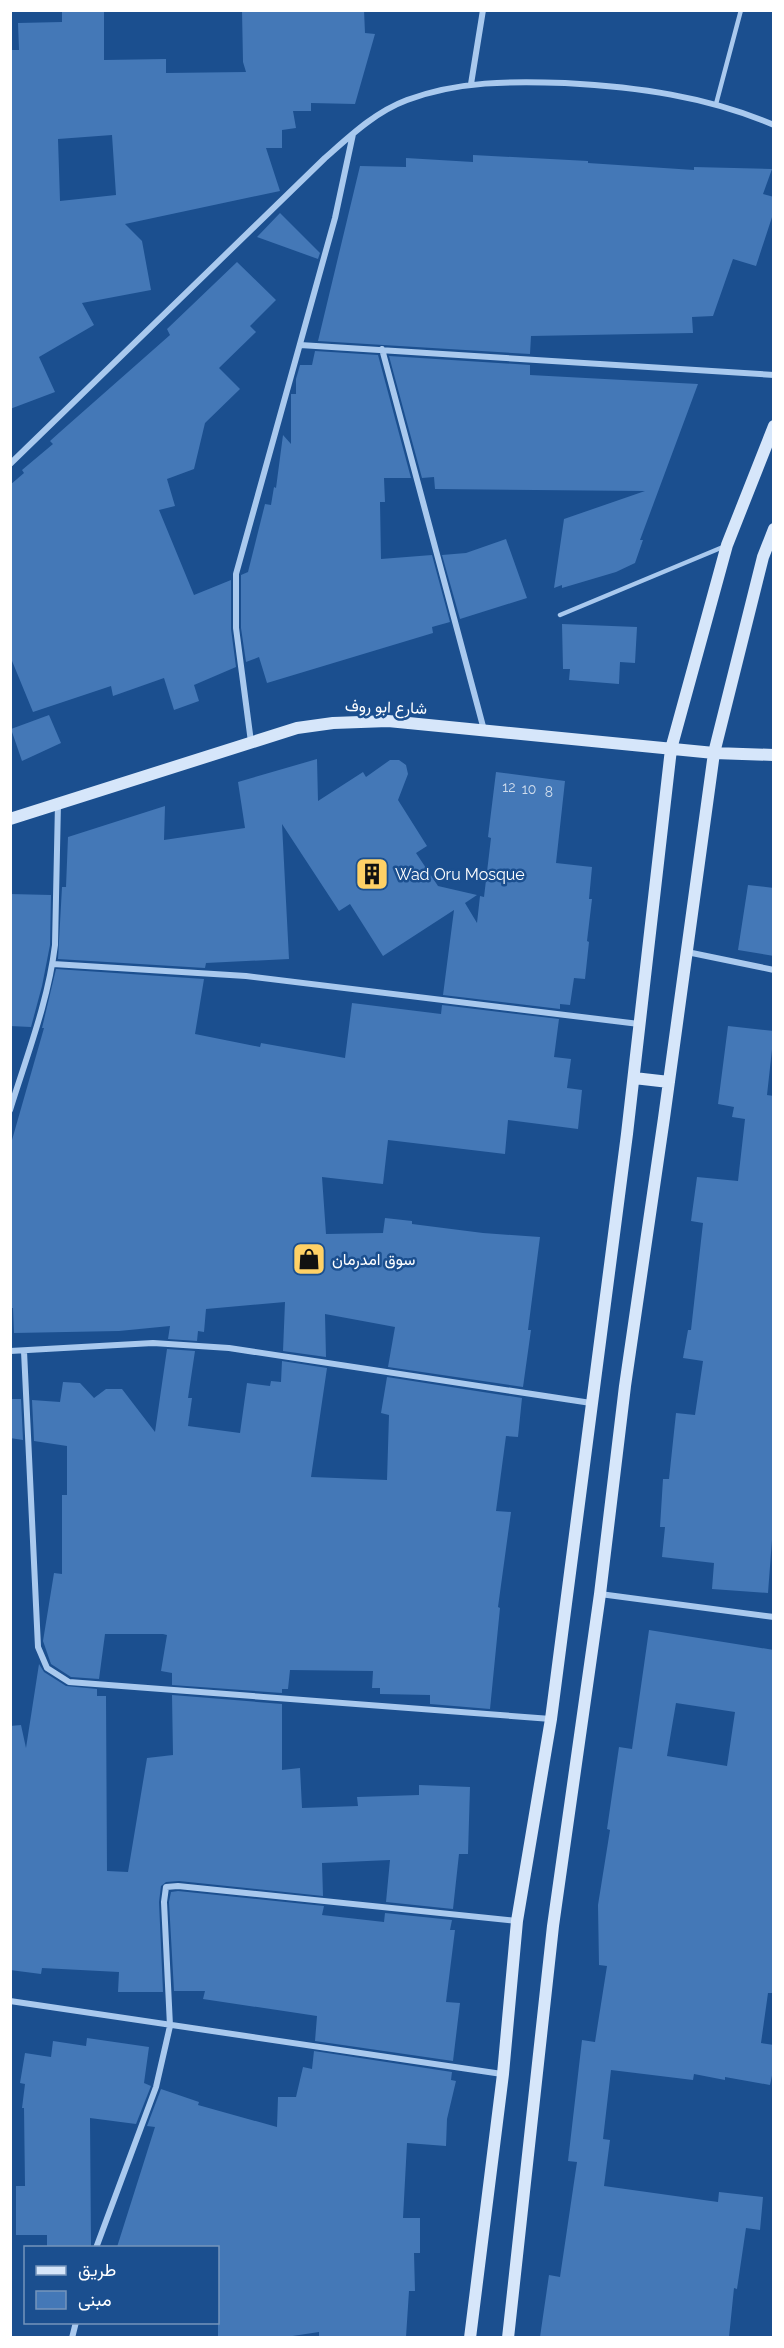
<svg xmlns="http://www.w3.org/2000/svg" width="784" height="2348" viewBox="0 0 784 2348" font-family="Raleway,Vazirmatn,sans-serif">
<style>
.building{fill:#4478b7;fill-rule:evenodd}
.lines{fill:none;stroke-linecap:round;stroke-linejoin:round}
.lane{stroke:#a9c9ee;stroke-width:4.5}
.street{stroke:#a9c9ee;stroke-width:6}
.secondary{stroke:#d6e6fa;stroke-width:12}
.labels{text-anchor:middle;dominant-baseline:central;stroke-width:5;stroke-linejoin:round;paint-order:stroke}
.number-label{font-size:14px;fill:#d0dded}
.street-label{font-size:16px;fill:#fff;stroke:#1b4f8f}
.poi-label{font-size:16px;fill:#fff;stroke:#1b4f8f;text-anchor:start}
</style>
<rect width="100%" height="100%" fill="#1b4f8f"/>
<!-- building -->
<path class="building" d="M62 10H104V60L166 59V73L246 72 243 62 242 10H364L365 33 375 34 355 104 311 103V111H293L296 128 282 130V148H266L280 191 125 224 142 241 151 290 82 303 94 325 39 357 55 392 10 409V50H19L18 23 62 22ZM112 135 116 195 60 201 58 139Z
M473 155 588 161V163L694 170V167L772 169 763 194 774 197V211L756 266 733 259 713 316 692 317 693 333 531 336 530 354 318 341 360 166 406 167V158L473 162Z
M280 213 320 253 318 259 257 237Z
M237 262 276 300 250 326 256 332 219 368 240 389 205 423 194 469 167 479 175 506 159 510 194 595 231 580V629L236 667 194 685 199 701 174 710 164 678 113 696 111 686 33 712 10 656V485L24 473 22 470 53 444 50 441 60 432 170 335 167 329Z
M315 351 378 355 411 478H384L385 502H380L381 559 432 555 450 622 432 627 433 633 267 683 259 657 246 662 241 628V575L248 572 265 504 271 505 274 487 276 488 283 435 291 444V394H296V379L300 365H312Z
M389 356 530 365V375L698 384 640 540H643L635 563 616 572 562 588V585L554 588 564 519 645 491 435 489 434 477 422 478Z
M506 539 527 598 460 619 442 555 466 553Z
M562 624 637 627 635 663 620 662 619 684 569 680 570 669H563Z
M49 715 61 743 22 761 11 729Z
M317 759 318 801 363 772 366 777 390 760H399L406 765 408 774 398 800 427 846 416 853 438 886 477 895 465 903 477 923 480 896 484 897 491 838 488 837 496 772 565 781 556 863 592 867 589 899H592L587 941 589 942 585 979 574 978 570 1005 560 1004V1009L443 995 454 910 383 956 350 904 339 911 282 824 289 959 206 963 205 968 58 959 62 887H66L68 837 165 806 164 840 245 828 238 782Z
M748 885 774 888V956L738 950Z
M10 894 51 895 50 945 42 986 31 1027 10 1026Z
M56 969 204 979 195 1034 260 1047 261 1043 345 1058 352 1003 441 1014 442 1005 559 1019 554 1057 571 1059 567 1088 582 1090 578 1129 508 1120 505 1154 388 1140 383 1184 322 1177 326 1234 383 1233 385 1218 412 1221V1224L483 1233 540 1237 528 1330H531L523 1387 388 1367 395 1327 325 1314 326 1357 283 1351 285 1302 206 1309 204 1332 198 1331 197 1341 168 1339 170 1326 119 1331 14 1333 13 1308H10V1147L44 1028H42Z
M728 1026 774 1031 767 1095 774 1096V1513L768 1593 712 1589 714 1563 662 1557 665 1527H660L663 1479H669L676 1413 695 1415 703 1361 683 1358 688 1330H691L703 1223 691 1221 697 1177 738 1181 745 1119 732 1117 734 1107 718 1104Z
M167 1349 195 1351 188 1398H192L188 1426 240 1433 247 1383 270 1386 271 1381 281 1382 282 1361 327 1368 311 1477 387 1480 389 1415 381 1413 387 1377 522 1398 518 1437 506 1436 496 1511 511 1512 498 1607 500 1608 490 1709 430 1704V1695L380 1694V1688H372L373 1671 290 1670 288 1689H282V1693L172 1685V1673L161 1671 167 1635 163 1634H105L99 1679 71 1677 51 1664 43 1641 54 1573 62 1574V1495H67V1446L34 1441 32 1400 60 1402 63 1382 80 1383 94 1398 106 1389H122L155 1432Z
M10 1399H21L23 1440 10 1438Z
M649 1630 774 1650V1993H768L761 2043 774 2045V2066L770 2085 725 2077V2080L694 2074 693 2080 611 2070 603 2139 610 2140 604 2186 718 2202 719 2192 763 2197 760 2230 746 2228 737 2289 734 2288 729 2337H540L549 2275 560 2277 577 2162 568 2161 582 2040 595 2042 607 1966 599 1965 598 1905 610 1830 607 1829 619 1747 632 1749ZM676 1703 735 1712 727 1766 667 1756Z
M39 1664 44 1672 66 1686 97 1689V1696H106L107 1871 128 1872 147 1758 173 1755 172 1695 282 1704V1770L300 1768 302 1808 358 1806 357 1797 419 1795V1785L470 1787 468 1854H459L453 1909 386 1902 390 1860 322 1863 323 1896 179 1881 166 1882 161 1886 159 1902 163 1992H118L119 1972 42 1968 41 1974 10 1970V1726L21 1725 26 1748Z
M178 1891 324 1906 322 1915 384 1922 385 1913 452 1920 450 1930H455L446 2002 460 2003 453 2061 315 2041 317 2016 203 1999 205 1991H174L169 1902 171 1892Z
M87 2038 149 2047 144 2083 151 2086 136 2124 90 2118 91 2247H47V2235H16V2186H25L24 2108H22L25 2084 20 2083 25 2053 51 2057 53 2041 86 2046Z
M314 2051 452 2072 451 2080 456 2081 447 2119 446 2146 407 2143 403 2218H420V2253H414L415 2291H409L406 2337H319V2332L286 2337H218V2247H117L155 2127 147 2126 161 2089 199 2102 198 2105 277 2127 278 2097H296L303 2067 312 2069Z"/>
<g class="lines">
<!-- lane -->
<path class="lane" d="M716 104 741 10
M560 615 723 547"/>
<!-- street -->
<path class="street" d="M471 84 483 10
M300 345 774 375
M382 349 484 730
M10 464 325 158C350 136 375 112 407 100 458 81 511 81 565 83 637 87 706 96 774 125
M251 742 236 628V574L335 218 353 134
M687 952 774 970
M53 964 246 976 639 1024
M10 1110C27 1055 48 1002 55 945L58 803
M10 1351 153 1343 229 1348 591 1403
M24 1351 38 1647 47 1668 69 1682 551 1719
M600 1594 774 1617
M10 2001 502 2074
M96 2248 156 2087 170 2026 164 1902 166 1887 178 1886 517 1921
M72 2338 76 2322"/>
<!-- secondary -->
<path class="secondary" d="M10 819 297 728 333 723 388 721 714 753 774 755
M634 1078 669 1082
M470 2338 503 2074 517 1921 551 1719 627 1134 671 749 727 545 774 426
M508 2338 553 1926 600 1594 625 1386 664 1118 714 753 763 557 774 529"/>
</g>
<!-- icons -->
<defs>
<symbol id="building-square" viewBox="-11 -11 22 22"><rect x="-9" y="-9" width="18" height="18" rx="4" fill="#ffd166" stroke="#1b4f8f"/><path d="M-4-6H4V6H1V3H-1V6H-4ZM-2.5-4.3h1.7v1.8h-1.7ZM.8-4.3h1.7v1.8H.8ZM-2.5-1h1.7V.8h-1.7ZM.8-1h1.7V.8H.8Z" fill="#111"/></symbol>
<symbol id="shop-square" viewBox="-11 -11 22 22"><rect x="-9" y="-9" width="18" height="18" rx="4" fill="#ffd166" stroke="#1b4f8f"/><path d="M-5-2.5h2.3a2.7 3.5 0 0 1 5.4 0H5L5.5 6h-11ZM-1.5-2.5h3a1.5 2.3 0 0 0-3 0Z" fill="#111"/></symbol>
</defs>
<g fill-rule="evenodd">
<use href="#building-square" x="353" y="855" width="38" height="38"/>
<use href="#shop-square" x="290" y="1240" width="38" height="38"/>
</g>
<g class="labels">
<!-- number labels -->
<g class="number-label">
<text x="509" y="787">12</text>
<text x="529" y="789">10</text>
<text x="549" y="792">8</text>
</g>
<!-- street labels -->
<g class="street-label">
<text transform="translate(386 707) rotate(2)">شارع ابو روف</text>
</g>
<!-- poi labels -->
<g class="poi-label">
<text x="395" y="874">Wad Oru Mosque</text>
<text x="332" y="1259">سوق امدرمان</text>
</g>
</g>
<!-- border -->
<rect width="784" height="2348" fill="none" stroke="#ffffff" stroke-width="24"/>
<!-- legend -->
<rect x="24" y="2246" width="195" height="78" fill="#1b4f8f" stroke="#7695bc" stroke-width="1.5"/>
<rect x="36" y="2266" width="30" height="9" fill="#d6e6fa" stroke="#7695bc" stroke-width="1.5"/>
<text x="78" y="2276" font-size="18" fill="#ffffff">طريق</text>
<rect x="36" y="2291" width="30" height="18" fill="#4478b7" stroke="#7695bc" stroke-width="1.5"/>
<text x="78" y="2306" font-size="18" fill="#ffffff">مبنى</text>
</svg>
